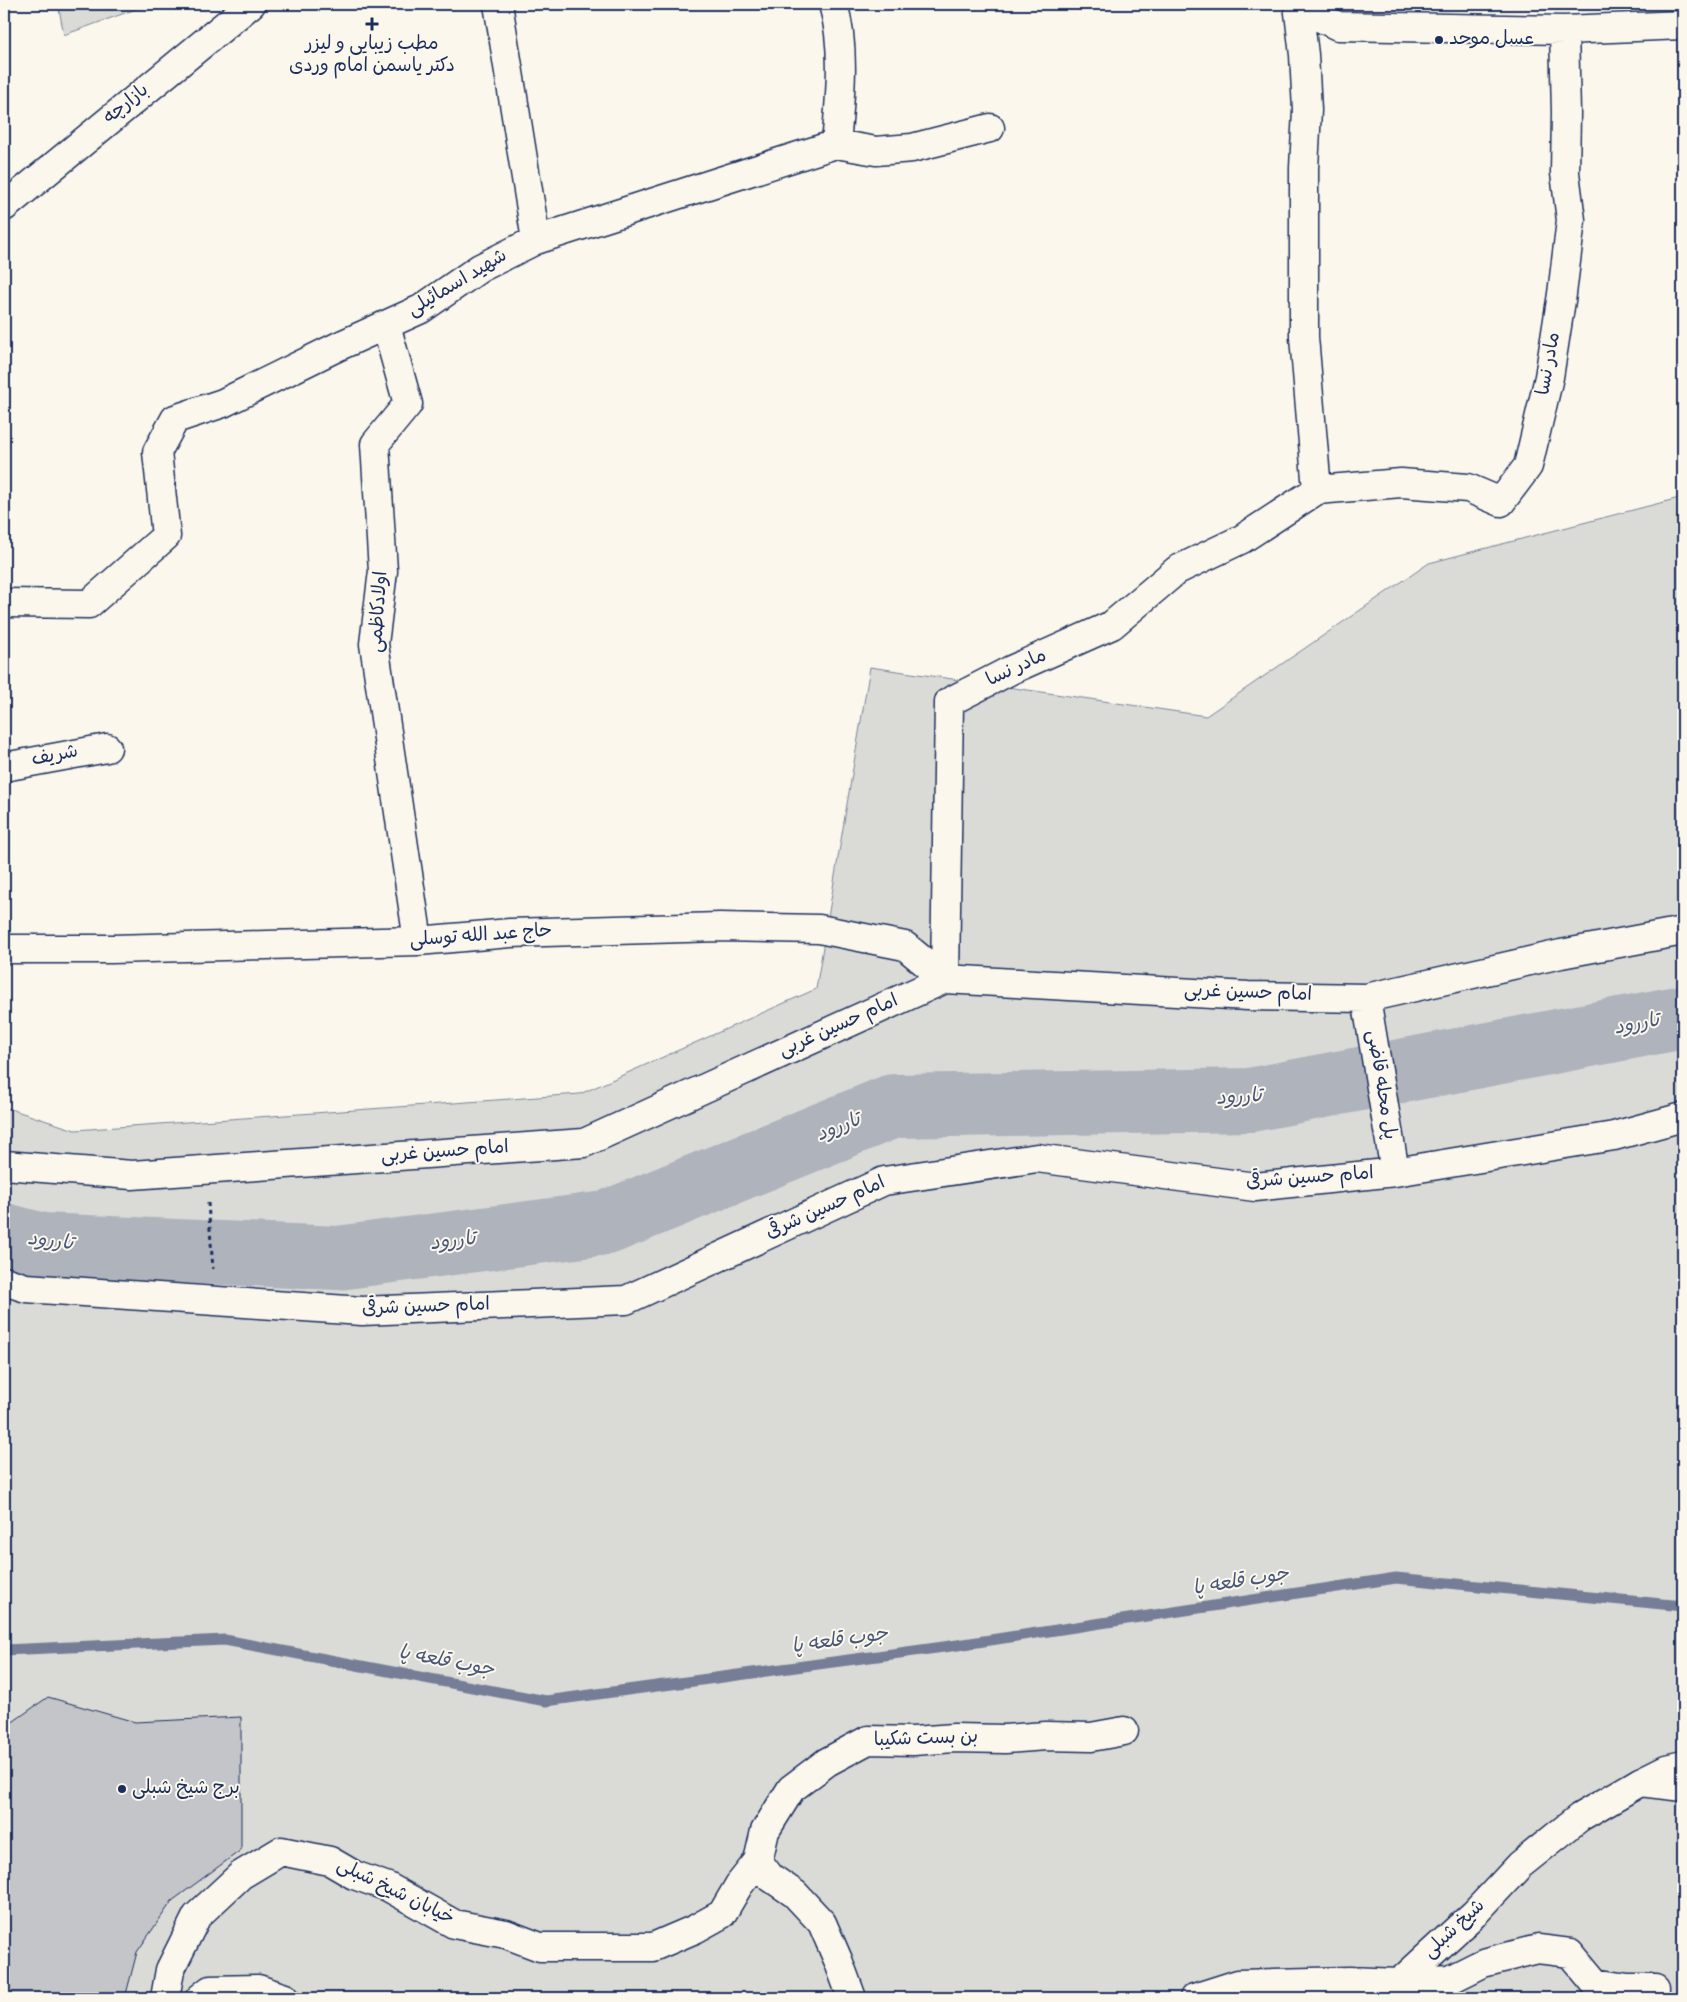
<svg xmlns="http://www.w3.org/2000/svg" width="1687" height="2002" viewBox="0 0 1687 2002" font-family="'Gochi Hand','Playpen Sans Arabic',sans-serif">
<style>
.green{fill:#dadad7;stroke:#7a849a}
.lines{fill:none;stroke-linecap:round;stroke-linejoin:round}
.stream{stroke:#747e96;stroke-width:11}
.river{stroke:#afb3bb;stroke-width:64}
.building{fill:#c3c5c9;stroke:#1b2f5e}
.street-casing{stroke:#1b2f5e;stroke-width:31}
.secondary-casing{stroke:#1b2f5e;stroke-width:31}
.path{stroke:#1b2f5e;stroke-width:3;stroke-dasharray:4 4;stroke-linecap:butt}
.street{stroke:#fbf7ec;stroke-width:28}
.secondary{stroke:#fbf7ec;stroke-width:28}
.poi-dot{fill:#1b2f5e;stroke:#fbf7ec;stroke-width:2}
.labels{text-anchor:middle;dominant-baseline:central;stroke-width:4;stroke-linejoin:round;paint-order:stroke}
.poi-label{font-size:19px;fill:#1b2f5e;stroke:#fbf7ec;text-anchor:start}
.street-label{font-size:19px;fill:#1b2f5e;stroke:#fbf7ec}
.water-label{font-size:20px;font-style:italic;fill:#47577a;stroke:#fbf7ec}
</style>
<rect width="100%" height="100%" fill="#fbf7ec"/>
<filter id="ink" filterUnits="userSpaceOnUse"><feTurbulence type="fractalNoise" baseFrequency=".02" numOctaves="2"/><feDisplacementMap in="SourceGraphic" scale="10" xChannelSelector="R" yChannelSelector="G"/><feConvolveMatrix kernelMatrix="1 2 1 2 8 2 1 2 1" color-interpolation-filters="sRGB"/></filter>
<g filter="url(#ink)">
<!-- green -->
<path class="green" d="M58 4H150L64 35Z
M1683 497V1998H4V1107L75 1130 580 1094 816 989 870 667 1206 716 1429 563Z"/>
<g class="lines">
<!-- stream -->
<path class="stream" d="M4 1650 225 1640 546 1701 951 1646 1396 1578 1683 1606"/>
<!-- river -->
<path class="river" d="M4 1235 42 1245 338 1258 606 1223 893 1106 1250 1100 1683 1017"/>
</g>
<!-- building -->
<path class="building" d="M48 1697 135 1722 241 1717V1850L172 1901 137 1952 125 1998H4V1728Z"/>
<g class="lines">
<defs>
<path id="street" d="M498 4 536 240
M833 4C846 47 840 100 836 144L876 151 912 148 990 128
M1298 4 1304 55 1307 110 1304 168V337L1317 490
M1304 4 1317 16 1338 26 1564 30 1683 25
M4 207 251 4
M386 325 408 404 375 444 383 571 374 644 418 941
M4 603 89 604 166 536 157 452 175 419 223 403 339 346 421 309 480 268 536 240 836 144
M4 767 107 748
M4 949H112L418 941 510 933 720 927 819 929 905 946 945 979
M945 979 949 702 1011 670 1112 625 1177 570 1242 539 1317 490 1401 483 1468 488 1501 502 1528 466 1549 377 1562 294 1571 220 1565 173 1566 113 1564 30
M1640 1782 1683 1787
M758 1861 770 1877 795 1894 822 1923 838 1960 852 1998
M1399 1983 1449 1980 1483 1963 1538 1949 1570 1953 1595 1983 1628 1988H1656
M165 1998 170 1970 197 1916 241 1875 281 1851 330 1861 354 1875 388 1887 454 1924 506 1934 540 1947H653L695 1929 722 1914 739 1885 758 1861 765 1831 791 1789 827 1762 868 1740 913 1741 954 1738 1005 1739 1046 1736 1091 1737 1124 1731"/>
<path id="secondary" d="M1366 998 1395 1172
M4 1165 132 1175 584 1143 945 979 1248 996 1366 998 1561 954 1683 931
M4 1281 26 1288 362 1311 626 1300 884 1181 1037 1158 1255 1187 1395 1172 1614 1136 1683 1117
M200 1998 210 1990 258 1989 285 1998
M1194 1998 1238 1984 1349 1981 1399 1983 1474 1914 1520 1865 1580 1817 1640 1782 1666 1769 1683 1765"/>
</defs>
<!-- street casing -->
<use href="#street" class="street-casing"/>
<!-- secondary casing -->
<use href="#secondary" class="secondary-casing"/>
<!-- path -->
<path class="path" d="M208 1203 213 1269"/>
<!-- street -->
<use href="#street" class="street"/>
<!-- secondary -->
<use href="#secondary" class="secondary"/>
</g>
</g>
<!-- markers -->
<g class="poi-dot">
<path d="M369.5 16.5h5v5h5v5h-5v5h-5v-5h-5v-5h5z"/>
<circle cx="1439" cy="40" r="5"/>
<circle cx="122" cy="1789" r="5"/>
</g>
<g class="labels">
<!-- poi labels -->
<g class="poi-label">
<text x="1449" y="40">عسل موحد</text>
<text x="372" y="45" text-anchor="middle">مطب زیبایی و لیزر<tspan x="372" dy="22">دکتر یاسمن امام وردی</tspan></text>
<text x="132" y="1789">برج شیخ شبلی</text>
</g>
<!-- street labels -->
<g class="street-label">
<text transform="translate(127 105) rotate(-39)">بازارچه</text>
<text transform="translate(458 284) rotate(-31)">شهید اسمائیلی</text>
<text transform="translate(1550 364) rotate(-80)">مادر نسا</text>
<text transform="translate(380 612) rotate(-86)">اولادکاظمی</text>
<text transform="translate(1017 669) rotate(-25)">مادر نسا</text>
<text transform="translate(55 757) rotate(-11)">شریف</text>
<text transform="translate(481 937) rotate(-4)">حاج عبد الله توسلی</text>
<text transform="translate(1248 994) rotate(2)">امام حسین غربی</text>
<text transform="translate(839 1027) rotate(-24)">امام حسین غربی</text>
<text transform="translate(1380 1085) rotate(81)">پل محله قاضی</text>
<text transform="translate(445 1153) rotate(-4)">امام حسین غربی</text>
<text transform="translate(1310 1179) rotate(-4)">امام حسین شرقی</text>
<text transform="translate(826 1209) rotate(-24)">امام حسین شرقی</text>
<text transform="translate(426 1308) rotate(-2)">امام حسین شرقی</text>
<text transform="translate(926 1740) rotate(-2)">بن بست شکیبا</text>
<text transform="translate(395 1893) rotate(26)">خیابان شیخ شبلی</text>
<text transform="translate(1455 1930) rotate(-43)">شیخ شبلی</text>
</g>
<!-- water labels -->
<g class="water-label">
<text transform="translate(1637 1026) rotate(-11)">تاررود</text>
<text transform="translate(1239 1099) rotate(-4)">تاررود</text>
<text transform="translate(839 1129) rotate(-22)">تاررود</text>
<text transform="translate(50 1243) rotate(7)">تاررود</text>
<text transform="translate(453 1243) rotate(-7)">تاررود</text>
<text transform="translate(1241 1583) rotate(-9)">جوب قلعه پا</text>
<text transform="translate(840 1642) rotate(-8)">جوب قلعه پا</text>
<text transform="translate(446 1663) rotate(11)">جوب قلعه پا</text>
</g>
</g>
<!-- margin -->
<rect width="1687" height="2002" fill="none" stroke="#fbf7ec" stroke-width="20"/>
<rect x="10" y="10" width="1667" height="1982" fill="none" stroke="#1b2f5e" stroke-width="2" filter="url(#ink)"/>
</svg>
